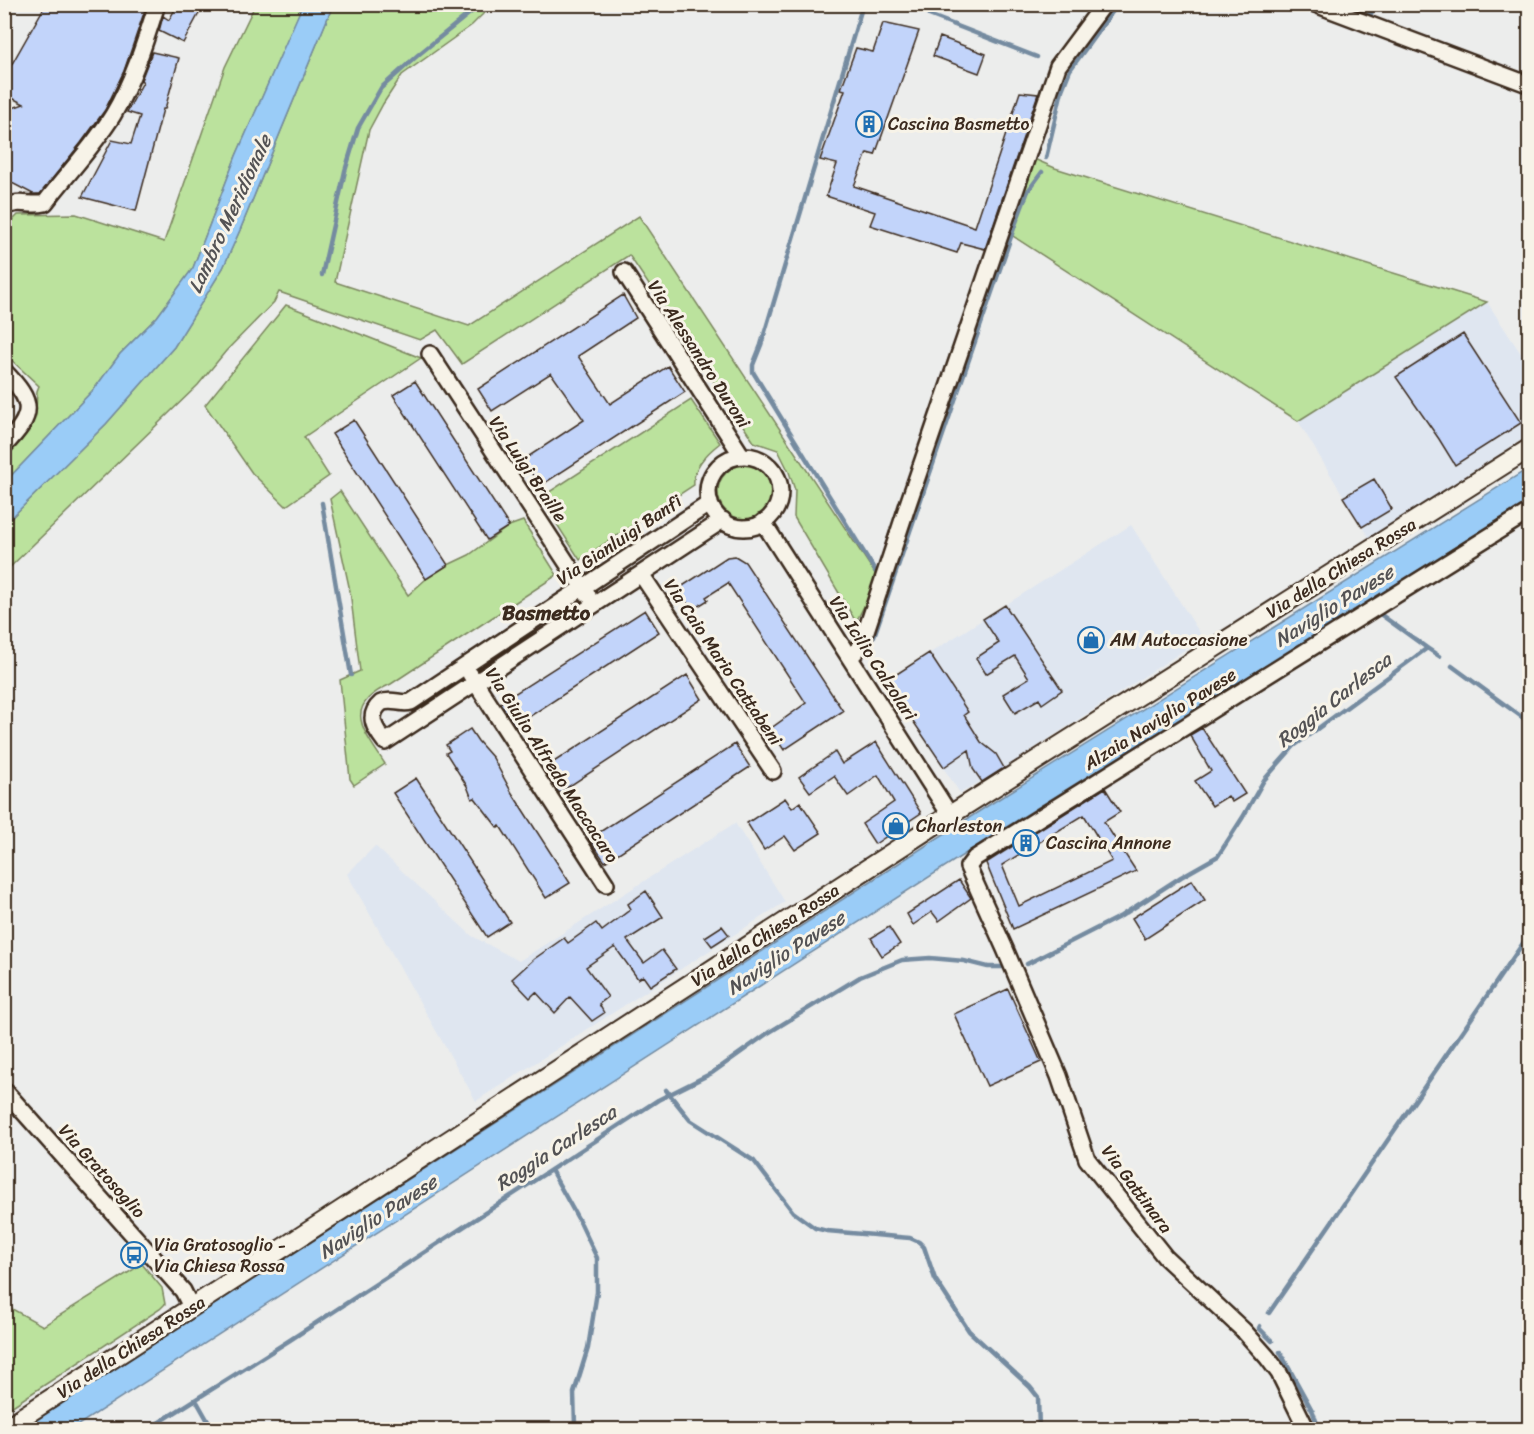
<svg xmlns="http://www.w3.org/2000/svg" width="1534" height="1434" viewBox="0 0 1534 1434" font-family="Sriracha,sans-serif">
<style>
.built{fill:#dfe6f0}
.green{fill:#bbe29d;stroke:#7b865e;stroke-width:1.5}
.water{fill:#9accf7;stroke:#748ba0;stroke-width:1.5}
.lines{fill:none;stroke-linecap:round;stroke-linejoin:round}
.stream{stroke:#748ba0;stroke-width:4.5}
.building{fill:#c2d4fa;stroke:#3b2a1e;stroke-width:1.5;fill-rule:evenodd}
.minor-casing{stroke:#3b2a1e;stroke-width:20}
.major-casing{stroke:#3b2a1e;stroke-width:22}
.minor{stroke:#f7f3e8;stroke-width:15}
.major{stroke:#f7f3e8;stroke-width:18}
.labels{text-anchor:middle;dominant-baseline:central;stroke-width:6;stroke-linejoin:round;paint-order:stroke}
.poi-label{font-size:18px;fill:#3b2a1e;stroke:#f7f3e8;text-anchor:start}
.street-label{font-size:18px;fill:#3b2a1e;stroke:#f7f3e8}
.water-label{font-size:20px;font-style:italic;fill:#535254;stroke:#f7f3e8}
.quarter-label{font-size:21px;font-weight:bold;fill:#3b2a1e;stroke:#f7f3e8}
</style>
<rect width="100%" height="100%" fill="#ecedec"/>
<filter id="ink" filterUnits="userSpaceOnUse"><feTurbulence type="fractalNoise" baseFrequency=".0167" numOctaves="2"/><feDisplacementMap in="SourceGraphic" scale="12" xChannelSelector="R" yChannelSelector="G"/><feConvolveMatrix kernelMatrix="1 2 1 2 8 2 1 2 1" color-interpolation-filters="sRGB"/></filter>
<g filter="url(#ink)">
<!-- built -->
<path class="built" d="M1487 302 1529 366V435L1369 538 1298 421Z
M1131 525 1203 638 1004 768 960 793 886 681Z
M735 823 785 902 476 1101 347 874 375 846 472 936 519 961Z"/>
<!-- green -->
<path class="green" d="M493 4 472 25 402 75 383 104 369 130 335 282 469 326 639 216 878 578 856 622 794 517 795 490 789 472 778 450 754 442 629 255 462 364 437 330 420 340 279 292 274 302 226 351 198 385 5 572V524L106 424 174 347 223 268 240 230 333 5Z
M255 5H303L236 156 193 268 157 317 120 354 95 388 5 482V456L23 434 36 411 37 391 39 386 5 354V228L18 215 76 214 164 242 225 67Z
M1027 156 1055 168 1487 302 1298 421 1002 229Z
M286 305 421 358 304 437 329 476 286 506 252 473 205 405Z
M691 400 720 443C707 453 692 468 694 485L580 560 540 498Z
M718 492a27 27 0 1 1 54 0a27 27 0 1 1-54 0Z
M340 491 408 595 426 579 448 565 469 555 509 526 523 521 557 575 391 684C341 706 363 730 385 764L354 785 350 779 340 680 360 671 350 591 330 499Z
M142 1264 162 1288 165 1304 160 1309 5 1411V1305L43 1326Z"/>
<!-- water -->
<path class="water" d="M303 4 333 5 240 230 223 268 174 347 106 424 5 524V482L95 388 120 354 157 317 193 268 236 156Z
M1529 468V501L1005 828 72 1429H21L989 805Z"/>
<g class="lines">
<!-- stream -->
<path class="stream" d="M863 4 761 345 753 365V372L879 577
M903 4 913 9
M1297 4 1314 11
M1343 4 1366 15 1371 14 1374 4
M929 15 1037 57
M1046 158 1062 90 1070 70 1118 4
M322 275 345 171 358 128 381 88 418 55 481 4
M322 503 351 675
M874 636 1015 225 1028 191 1042 172
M1427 648 1439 656
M1452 666 1530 723
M1027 964 1121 916 1181 877 1218 856 1243 817 1264 780 1294 746 1426 649 1427 648 1380 614
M666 1090 690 1120 754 1161 793 1212 815 1228 827 1231 910 1238 919 1242 924 1247 935 1279 969 1331 1030 1387 1038 1397 1039 1430
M551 1170 581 1224 597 1258V1292L588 1348 574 1393 575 1426 577 1430
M1269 1313 1530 933
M1260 1326 1259 1328 1272 1341
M1280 1352 1313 1412 1319 1430
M196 1400 213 1430
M147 1430 290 1340 658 1100 712 1073 768 1033 860 977 902 960 930 958 964 961 988 967H1004"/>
</g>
<!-- building -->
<path class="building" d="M46 4H147L124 71 105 110 81 143 40 194H33L8 181 4 171V111L24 104 4 94V78Z
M178 4H204L183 43 159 31 163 16 169 20Z
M883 23 919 31 875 155 867 153 854 186 975 227 1020 92 1038 94 985 249 961 243 957 253 870 225 875 212 826 196 837 164 820 160 845 90 841 89 856 48 873 52Z
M940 37 986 54 979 73 933 56Z
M152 52 179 58 165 109H163L136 211 82 197 112 140 131 144 140 116 127 112 143 82 141 80Z
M623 295 636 318 578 356 610 404 668 366 685 392 540 486 523 460 584 420 551 373 492 411 478 389Z
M1463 334 1521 423 1455 465 1439 439 1396 377Z
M415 381 509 526 487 540 393 395Z
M354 420 448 565 426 579 332 434Z
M1374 479 1392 509 1362 527 1343 497Z
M735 556 745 562 843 711 784 750 770 729 806 703 728 583 706 597 708 600 692 610 678 589 727 557Z
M1005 605 1062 690 1042 704 1039 699 1015 713 1003 694 1029 678 1015 656 986 674 976 658 999 643 983 619Z
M645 610 659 632 515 726 500 703Z
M929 653 968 712 964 715 981 742 996 754 1004 768 982 782 973 769 969 750 944 767 886 681Z
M687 675 702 699 559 793 543 769Z
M1202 728 1245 794 1232 802 1228 796 1212 806 1195 781 1211 771 1190 735Z
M470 729 478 741 493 758 512 793 570 883 546 898 500 826 498 828 475 798 472 799 467 786 446 753 450 751 446 745Z
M876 742 921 813 875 844 862 824 894 802 878 775 848 796 834 776 810 792 799 777 835 752 842 764Z
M735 744 750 767 605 862 589 839Z
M416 778 510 922 487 937 393 793Z
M1105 788 1120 812 1104 822 1136 871 1013 929 986 863ZM1084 815 1112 861 1019 906 1002 865Z
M785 798 792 808 800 802 821 833 795 850 785 836 764 850 747 823Z
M959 880 971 898 939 921 932 912 913 925 907 914Z
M1192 880 1205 900 1145 939 1132 918Z
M646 891 663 917 627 940 644 963 662 950 676 969 650 986 643 976 638 979 615 947 586 967 608 997 599 1004 604 1013 592 1021 570 997 555 1013 536 992 530 998 512 979 534 959 564 938 568 943 596 923 602 931 631 909 628 904Z
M722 926 729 935 712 946 705 937Z
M889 927 900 944 882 956 871 938Z
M1008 989 1041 1062 987 1086 954 1014Z"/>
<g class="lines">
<defs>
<path id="minor" d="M1315 4 1530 85
M4 207C21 199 29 207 45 203 67 174 94 146 113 115 133 81 145 42 157 4
M624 272 742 456
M430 354 588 595
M4 371C35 403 35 414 4 446
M708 492a36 36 0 1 1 72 0a36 36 0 1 1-72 0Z
M710 503 411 702C400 705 392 698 381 703 366 716 375 729 385 742L723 520
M763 522 950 815
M641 574 773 771
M850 658 861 646 908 504 1058 66 1104 4
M470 674 606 884
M4 1090 183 1291 191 1307
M1307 1430 1279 1373 1267 1357 1243 1330 1165 1257 1087 1159 1059 1076 1005 949 968 867 975 858 1530 511"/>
<path id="major" d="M4 1429 950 815 1530 448"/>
</defs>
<!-- minor casing -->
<use href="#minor" class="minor-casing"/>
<!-- major casing -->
<use href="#major" class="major-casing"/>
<!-- minor -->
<use href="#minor" class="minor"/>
<!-- major -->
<use href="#major" class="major"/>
</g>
</g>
<!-- icons -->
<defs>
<symbol id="building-ring" viewBox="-11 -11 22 22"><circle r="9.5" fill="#f7f3e8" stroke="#1f6fb2" stroke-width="1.5"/><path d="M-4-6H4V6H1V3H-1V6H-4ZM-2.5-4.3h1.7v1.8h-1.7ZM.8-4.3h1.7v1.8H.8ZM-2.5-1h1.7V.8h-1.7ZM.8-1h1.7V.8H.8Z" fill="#1f6fb2"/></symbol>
<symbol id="shop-ring" viewBox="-11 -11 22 22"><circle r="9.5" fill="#f7f3e8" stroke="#1f6fb2" stroke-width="1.5"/><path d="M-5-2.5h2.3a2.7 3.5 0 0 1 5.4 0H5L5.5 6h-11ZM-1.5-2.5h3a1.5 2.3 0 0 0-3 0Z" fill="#1f6fb2"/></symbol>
<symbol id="bus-ring" viewBox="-11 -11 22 22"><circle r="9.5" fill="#f7f3e8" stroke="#1f6fb2" stroke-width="1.5"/><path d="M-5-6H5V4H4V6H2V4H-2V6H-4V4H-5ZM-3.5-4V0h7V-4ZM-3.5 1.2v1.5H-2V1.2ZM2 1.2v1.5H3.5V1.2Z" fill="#1f6fb2"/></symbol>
</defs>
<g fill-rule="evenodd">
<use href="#building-ring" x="854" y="109" width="30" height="30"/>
<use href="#shop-ring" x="1076" y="625" width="30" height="30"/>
<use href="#shop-ring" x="881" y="811" width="30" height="30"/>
<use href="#building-ring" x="1011" y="828" width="30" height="30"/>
<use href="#bus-ring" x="119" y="1240" width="30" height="30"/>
</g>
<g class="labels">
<!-- poi labels -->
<g class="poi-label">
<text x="888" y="124">Cascina Basmetto</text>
<text x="1110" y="640">AM Autoccasione</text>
<text x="916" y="826">Charleston</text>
<text x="1046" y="843">Cascina Annone</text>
<text x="154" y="1245">Via Gratosoglio -<tspan x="154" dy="21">Via Chiesa Rossa</tspan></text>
</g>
<!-- street labels -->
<g class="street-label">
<text transform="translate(699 354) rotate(57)">Via Alessandro Duroni</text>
<text transform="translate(528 469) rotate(56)">Via Luigi Braille</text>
<text transform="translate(619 540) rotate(-34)">Via Gianluigi Banfi</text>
<text transform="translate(1341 568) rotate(-32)">Via della Chiesa Rossa</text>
<text transform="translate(873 658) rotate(57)">Via Icilio Calzolari</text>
<text transform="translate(723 662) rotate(56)">Via Caio Mario Cattabeni</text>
<text transform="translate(1160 719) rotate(-32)">Alzaia Naviglio Pavese</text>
<text transform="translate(552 765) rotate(57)">Via Giulio Alfredo Maccacaro</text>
<text transform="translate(765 935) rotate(-33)">Via della Chiesa Rossa</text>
<text transform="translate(102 1171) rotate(48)">Via Gratosoglio</text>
<text transform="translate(1137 1189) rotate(53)">Via Gattinara</text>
<text transform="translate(131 1347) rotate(-33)">Via della Chiesa Rossa</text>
</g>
<!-- water labels -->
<g class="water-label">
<text transform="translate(230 214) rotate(-65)">Lambro Meridionale</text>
<text transform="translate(1334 606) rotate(-32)">Naviglio Pavese</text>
<text transform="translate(1334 700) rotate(-38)">Roggia Carlesca</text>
<text transform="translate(786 953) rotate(-33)">Naviglio Pavese</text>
<text transform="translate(556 1148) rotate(-33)">Roggia Carlesca</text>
<text transform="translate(378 1217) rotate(-33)">Naviglio Pavese</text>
</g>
<!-- quarter labels -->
<g class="quarter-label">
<text x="546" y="613">Basmetto</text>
</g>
</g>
<!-- margin -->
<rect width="1534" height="1434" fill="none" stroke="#f7f3e8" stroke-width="24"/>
<rect x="12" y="12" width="1510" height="1410" fill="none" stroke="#3b2a1e" stroke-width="2" filter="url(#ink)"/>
</svg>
